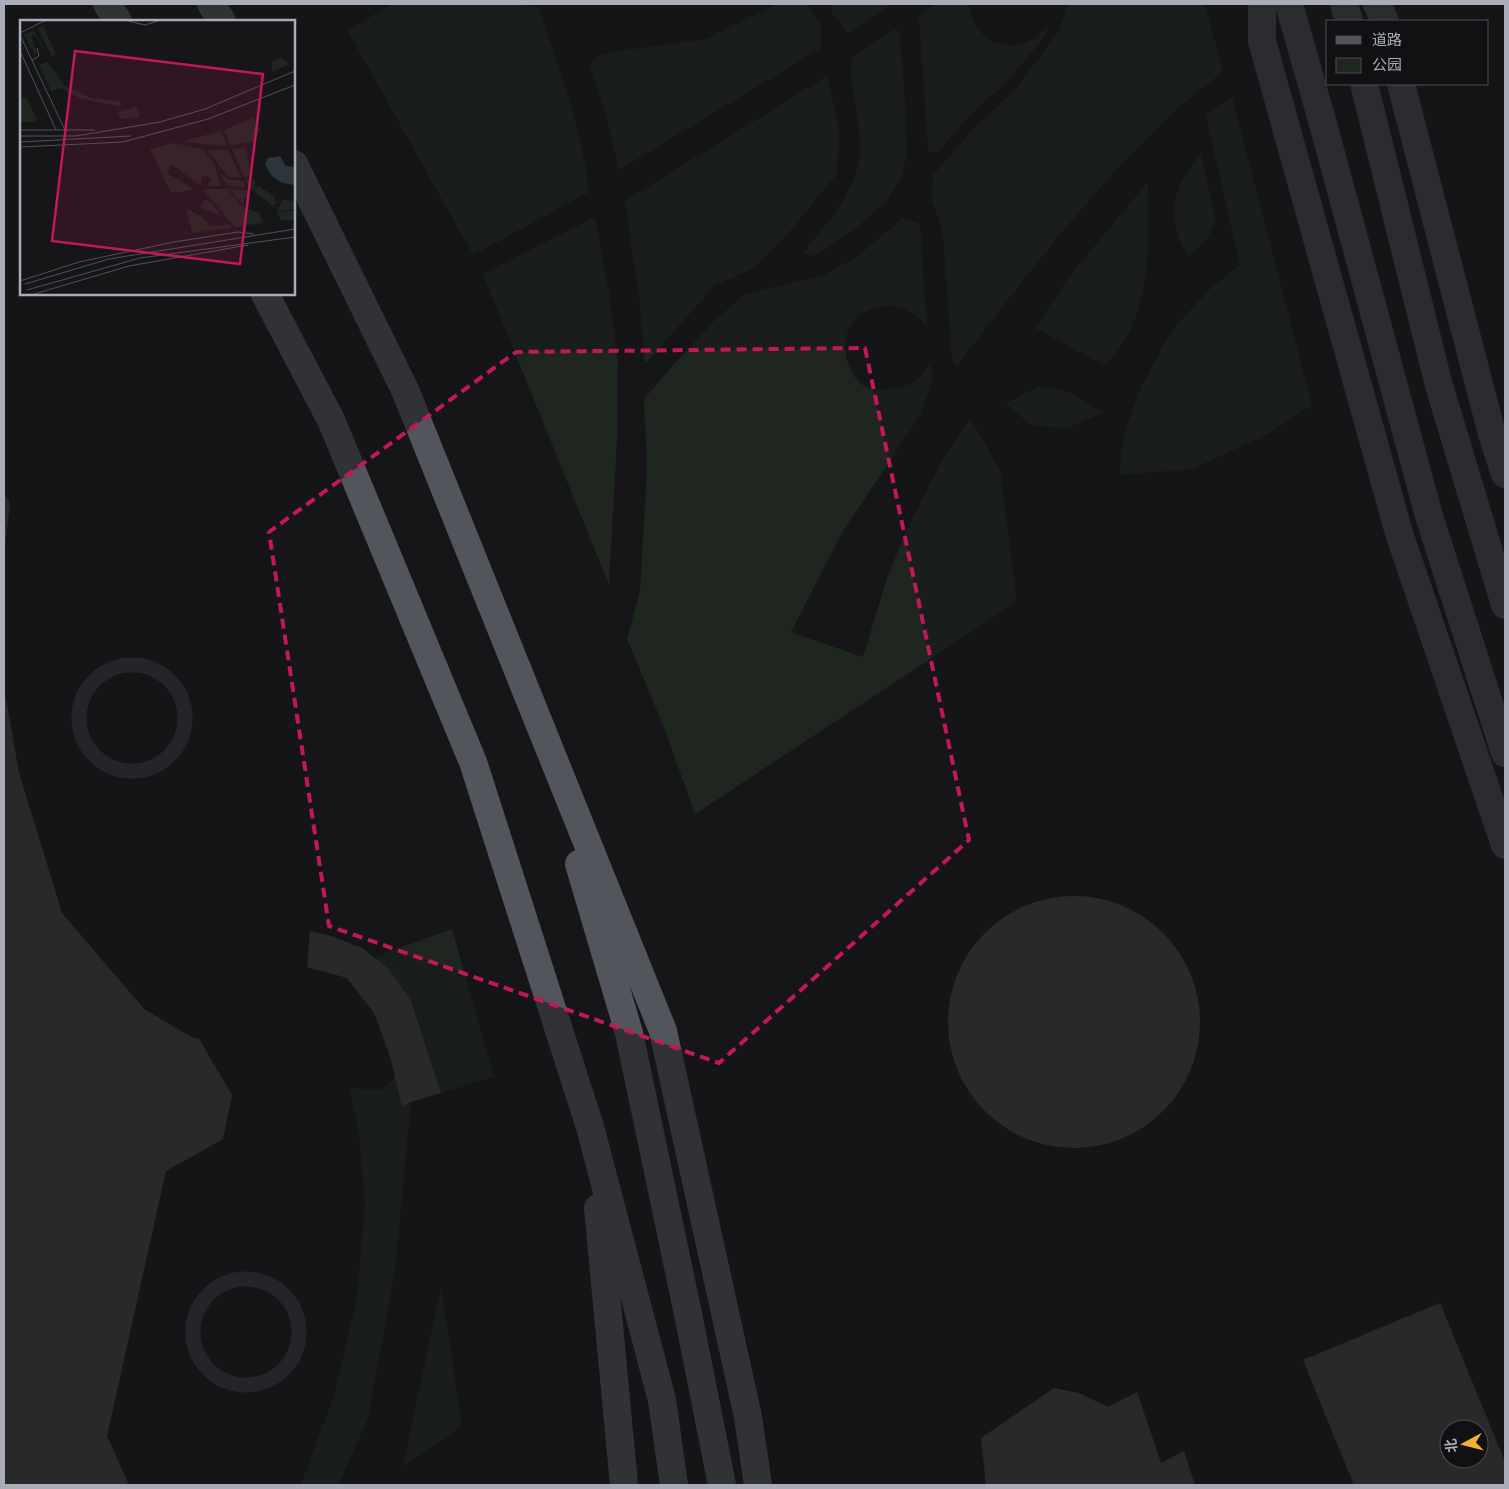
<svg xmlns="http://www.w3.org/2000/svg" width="1509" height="1489" viewBox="0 0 1509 1489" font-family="Barlow,'Noto Sans SC',sans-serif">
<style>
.green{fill:#1e261f}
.building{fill:#404145;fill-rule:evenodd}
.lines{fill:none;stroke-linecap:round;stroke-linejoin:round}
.lane{stroke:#37383d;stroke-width:15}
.secondary{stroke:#45474d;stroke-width:28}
.primary{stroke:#53555c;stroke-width:28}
.marked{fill:none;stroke:#c2185b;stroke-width:4;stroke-dasharray:10 6;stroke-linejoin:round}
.inset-road{fill:none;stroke:#505258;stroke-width:1}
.view{fill:#c2185b;fill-opacity:0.15;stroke:#c2185b;stroke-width:2.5}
.inset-edge{fill:none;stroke:#a8adb8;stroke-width:2.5}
</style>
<rect width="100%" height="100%" fill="#161618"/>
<!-- green -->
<path class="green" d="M391 4H513L538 7C559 66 582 128 589 192L473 255 348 31Z
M777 4H808L821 24V48L619 170 607 119 590 65 599 55 619 51 706 39Z
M831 4H891L847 33 832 13Z
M936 4H969C973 33 993 50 1023 44 1034 41 1043 31 1051 24L1040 42 1022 64 1001 87 973 112 938 152 933 153 928 150 919 17 923 11Z
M1068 4H1205L1223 72C1206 85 1189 98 1173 113 1094 187 1022 280 957 366L952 360 943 236 938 216 931 200 933 175 974 128 1016 89 1058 32Z
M894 30 899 31 904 83 907 155 900 179 885 203 857 227 828 248 811 256 803 253C827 223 860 188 860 147 860 135 858 121 856 109 855 93 847 71 853 56Z
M827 76 839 129 837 174 785 237 752 269 715 285 645 364 640 304 625 201Z
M1232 97 1312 405 1270 433 1192 469 1119 475 1124 434 1142 385 1172 330 1211 288 1240 265 1206 116Z
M1201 153 1216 223 1205 242 1189 256C1171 233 1169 201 1185 175 1190 167 1196 160 1201 153Z
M1148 182C1149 232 1151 284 1130 331 1124 343 1114 355 1106 366L1035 328 1068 278Z
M595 217 609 293 618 362 617 441 609 585 483 274Z
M903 218 920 224 927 328C920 315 905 305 889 306 875 307 857 312 850 326 839 347 848 380 870 389 875 391 884 389 889 389 910 387 918 380 930 364L933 380 918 419 843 531 791 632 863 657 887 578 906 531 944 457 970 418 1000 470 1017 602 695 814 663 725 627 639 640 591 647 468 644 399 675 363 715 320 745 294 824 275 857 257Z
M1038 387C1068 387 1079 397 1103 413L1067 428 1033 426 1005 404Z
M452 929 494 1077 441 1093 411 1001 389 969 374 957Z
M395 1077 402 1107 411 1102 395 1271 368 1418 338 1485H301L335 1393 357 1297 365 1204 359 1135 350 1087 380 1091Z
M441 1286 462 1426 403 1467Z"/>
<!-- building -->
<path class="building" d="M4 493 10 503 5 545H4Z
M4 687 19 773 62 913 144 1009 193 1038 199 1039 232 1095 223 1139 166 1171 107 1436 129 1485H4Z
M948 1022a126 126 0 1 1 252 0a126 126 0 1 1-252 0Z
M310 931 331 936 362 948 389 969 411 1001 441 1093 411 1102 402 1107 390 1056 374 1013 347 978 307 967Z
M1440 1303 1505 1462V1485H1354L1303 1360ZM1449 1429H1479V1459H1449Z
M1054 1388 1079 1393 1108 1407 1137 1392 1161 1463 1184 1451 1195 1485H986L981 1438Z"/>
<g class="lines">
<!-- lane -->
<path class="lane" d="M79 718a53 53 0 1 1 106 0a53 53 0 1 1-106 0Z
M193 1332a53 53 0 1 1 106 0a53 53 0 1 1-106 0Z"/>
<!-- secondary -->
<path class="secondary" d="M1262 4V41L1399 533 1505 845
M1289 4 1325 131 1429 516 1505 753
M1344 4 1349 21
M1377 4 1385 21
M1364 84 1438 382 1505 605
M1401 84 1492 434 1505 474"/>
<!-- primary -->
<path class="primary" d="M107 4 118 21
M211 4 222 21
M294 164 405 390 663 1031 748 1417 758 1485
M265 294 331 420 473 762 590 1127 662 1400 674 1485
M579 864 629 1033 688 1314 722 1485
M598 1208 624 1485"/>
</g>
<!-- marked area -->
<path d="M0 0H1509V1489H0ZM865 348 969 840 719 1063 329 926 269 532 516 352Z" fill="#161618" fill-opacity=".55" fill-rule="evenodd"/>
<path class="marked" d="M865 348 969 840 719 1063 329 926 269 532 516 352Z"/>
<!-- overview -->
<g transform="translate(20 20)">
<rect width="275" height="275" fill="#161618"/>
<path d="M23 6 36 34 32 37 18 8ZM14 11 24 30 15 16 11 15 17 33 15 36 4 14ZM261 37 269 44 252 52V42ZM27 42 45 66 74 79 101 81V87L59 78 41 68 31 71 19 45ZM0 76 7 79 17 99 14 102H0ZM117 86 119 97 100 99 98 92ZM234 97 240 110 234 122 210 125 204 110ZM201 111 207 126 160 122ZM153 123 183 129 194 143 201 166H187L191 160 187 155 181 158V166L151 144 147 153 175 170 151 173 130 129ZM226 127 231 154 227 157H224L212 129ZM187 130H208L221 157H208ZM198 152 208 159 223 161 225 167 207 165ZM229 159 235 160V169L239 166 255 177 254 182 259 181 253 186 230 168 226 160ZM182 169H207L223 187 239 193 243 203 215 207ZM209 169 227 170 230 177 223 178 224 186ZM186 179 192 184 202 196 180 188ZM263 180 275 181V189L256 192ZM166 188 183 197 190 206 210 204 212 208 172 213ZM275 190V199L261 201 257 193Z" fill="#1e261f"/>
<path d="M260 136 266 146 275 147V165L262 163 252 156 245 144 248 138Z" fill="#2c353c"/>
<path class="inset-road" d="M104 0 125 5 138 1M0 13 26 0M0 15 45 110M0 31 36 110M12 40 19 36 17 28M0 110H75M0 116H56L140 102 185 89 275 51M0 122 111 116M0 127 103 122 188 99 275 65M0 261 59 242 154 222 218 212 234 214M5 264 89 239 275 209M7 270 120 238 275 217M11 275 109 246 228 225"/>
<path class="view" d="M55 31 243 54 220 244 32 221Z"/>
<rect width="275" height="275" class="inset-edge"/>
</g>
<!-- border -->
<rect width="1509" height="1489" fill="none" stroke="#a8adb8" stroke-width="10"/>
<!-- legend -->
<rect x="1326" y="20" width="162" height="65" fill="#111113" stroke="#4d4f55"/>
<rect x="1336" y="36" width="25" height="8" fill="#53555c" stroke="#4d4f55"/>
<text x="1372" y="45" font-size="15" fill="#a8adb8">道路</text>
<rect x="1336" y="58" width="25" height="15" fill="#1e261f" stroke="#4d4f55"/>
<text x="1372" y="70" font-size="15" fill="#a8adb8">公园</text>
<!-- north arrow -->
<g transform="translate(1464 1444) rotate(263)"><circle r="24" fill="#111113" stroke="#4d4f55"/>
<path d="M0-4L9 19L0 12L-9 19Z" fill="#f2b134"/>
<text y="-8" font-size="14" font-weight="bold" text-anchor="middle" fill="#a8adb8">北</text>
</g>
</svg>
